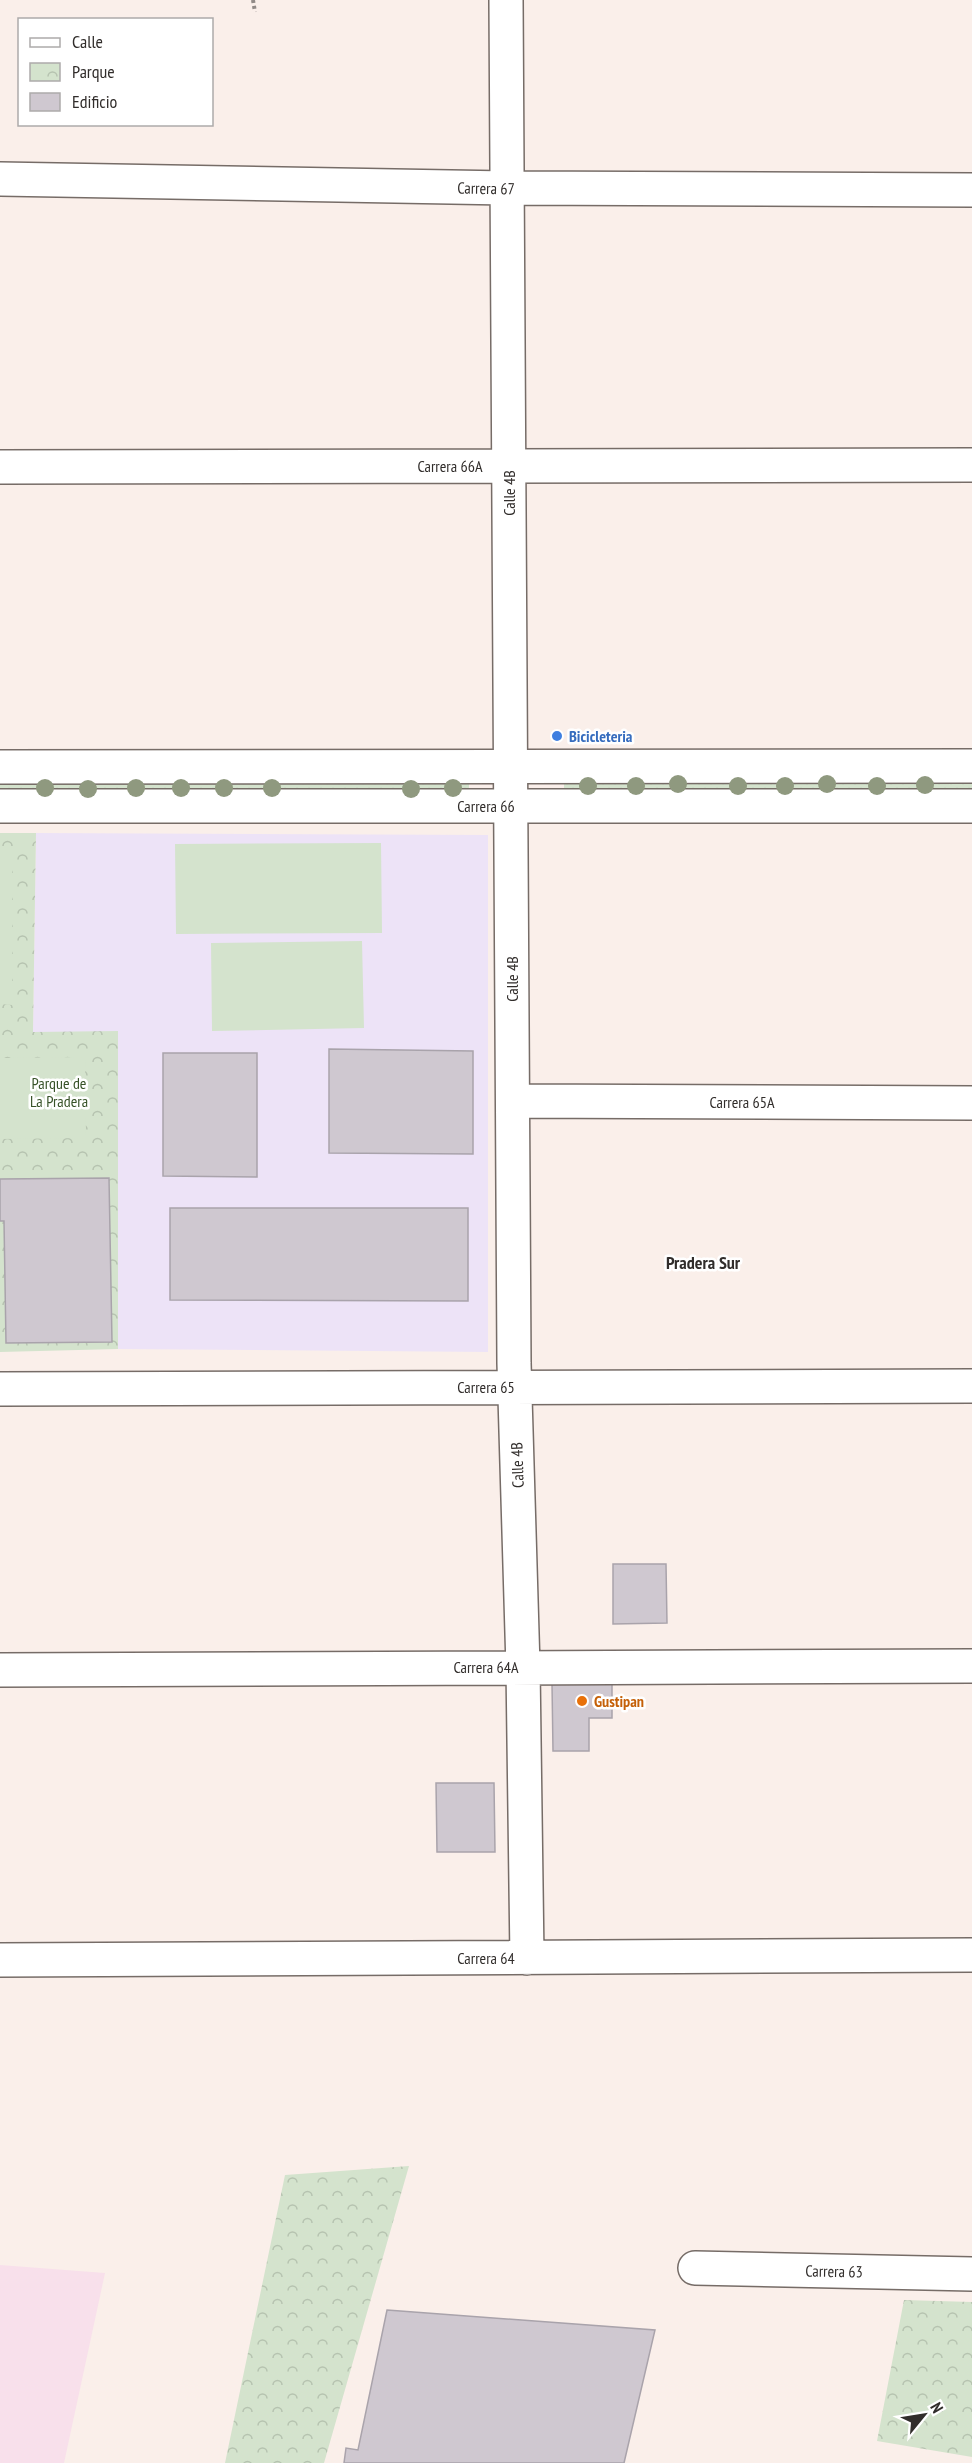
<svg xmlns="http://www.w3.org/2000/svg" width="972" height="2463" viewBox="0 0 972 2463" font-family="'PT Sans Narrow',sans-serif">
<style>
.education{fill:#ede3f7}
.medical{fill:#f8e0eb}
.grass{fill:url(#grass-dots)}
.park{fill:url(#park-crowns)}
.pitch{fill:#d4e3cd}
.building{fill:#cfc8d0;stroke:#a9a3ab;stroke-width:1.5}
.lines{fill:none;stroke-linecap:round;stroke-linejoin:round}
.street-casing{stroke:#766c67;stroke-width:36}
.secondary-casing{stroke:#766c67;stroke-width:36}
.path{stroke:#918a87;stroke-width:4;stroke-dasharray:3 3;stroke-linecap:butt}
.street{stroke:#fff;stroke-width:33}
.secondary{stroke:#fff;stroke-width:33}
.tree{fill:#8f997f}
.shop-dot{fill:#3f7fe0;stroke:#fff;stroke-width:2}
.food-dot{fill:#e8710a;stroke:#fff;stroke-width:2}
.labels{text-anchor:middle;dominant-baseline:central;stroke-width:5;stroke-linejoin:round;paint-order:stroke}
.street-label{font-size:16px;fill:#312d2b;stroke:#fff}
.shop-label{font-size:16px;font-weight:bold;fill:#366cbe;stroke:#fff;text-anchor:start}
.park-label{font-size:16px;fill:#375228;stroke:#fff}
.food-label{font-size:16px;font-weight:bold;fill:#c56008;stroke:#fff;text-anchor:start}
.neighbourhood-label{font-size:18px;font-weight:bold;fill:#312d2b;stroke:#fff}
</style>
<defs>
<pattern id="grass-dots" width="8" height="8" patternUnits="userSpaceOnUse" patternTransform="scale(1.5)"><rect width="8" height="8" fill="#d4e3cd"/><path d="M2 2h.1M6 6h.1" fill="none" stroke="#b6c3b0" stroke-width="1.8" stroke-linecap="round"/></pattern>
<pattern id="park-crowns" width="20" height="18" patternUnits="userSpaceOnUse" patternTransform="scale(1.5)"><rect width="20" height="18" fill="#d4e3cd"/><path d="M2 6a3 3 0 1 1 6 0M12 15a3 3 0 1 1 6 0" fill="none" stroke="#b6c3b0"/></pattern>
</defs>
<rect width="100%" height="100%" fill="#faefea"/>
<!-- education -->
<path class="education" d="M36 833 488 835V1352L118 1349V1032H33Z"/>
<!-- medical -->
<path class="medical" d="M0 2265 105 2273 64 2463H0Z"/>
<!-- grass -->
<path class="grass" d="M972 778V790L564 793V780Z
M0 781H469V794H0Z"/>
<!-- park -->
<path class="park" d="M0 833H36L33 1032 118 1031V1349L0 1352Z
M409 2166 324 2463H225L285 2175Z
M904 2300 972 2302V2457L877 2441Z"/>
<!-- pitch -->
<path class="pitch" d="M381 843 382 933 176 934 175 844Z
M0 860H12V1005L0 1004Z
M362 941 364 1028 212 1031 211 943Z
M85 1057 86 1138 0 1139V1058Z"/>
<!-- building -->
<path class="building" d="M329 1049 473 1051V1154L329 1153Z
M163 1053H257V1177L163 1176Z
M109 1178 112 1342 6 1343 4 1221H0V1179Z
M170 1208H468V1301L170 1300Z
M613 1564H666L667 1623 613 1624Z
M612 1683V1718H589V1751H553L552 1684Z
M436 1783H494L495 1852H437Z
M387 2310 655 2330 624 2463H344L346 2448 358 2450Z"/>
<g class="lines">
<defs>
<path id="street" d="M506 0 514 1363 523 1667 527 1958
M0 179 507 188 972 190
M0 467 972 465
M513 1101 972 1103
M0 1389 972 1386
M0 1670 972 1666
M0 1960 972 1955
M695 2268 972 2274"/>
<path id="secondary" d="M0 767 972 766
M0 806H972"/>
</defs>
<!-- street casing -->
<use href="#street" class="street-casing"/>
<!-- secondary casing -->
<use href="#secondary" class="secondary-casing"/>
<!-- path -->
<path class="path" d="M253 0 255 12"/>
<!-- street -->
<use href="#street" class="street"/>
<!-- secondary -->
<use href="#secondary" class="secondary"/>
</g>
<!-- trees -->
<g class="tree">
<circle cx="678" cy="784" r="9"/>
<circle cx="827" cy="784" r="9"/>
<circle cx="925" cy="785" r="9"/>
<circle cx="588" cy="786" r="9"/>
<circle cx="636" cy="786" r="9"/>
<circle cx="738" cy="786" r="9"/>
<circle cx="785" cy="786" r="9"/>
<circle cx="877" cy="786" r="9"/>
<circle cx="45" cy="788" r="9"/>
<circle cx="136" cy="788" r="9"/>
<circle cx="181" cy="788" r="9"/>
<circle cx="224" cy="788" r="9"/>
<circle cx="272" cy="788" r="9"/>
<circle cx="453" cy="788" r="9"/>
<circle cx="88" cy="789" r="9"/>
<circle cx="411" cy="789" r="9"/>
</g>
<!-- markers -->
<circle class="shop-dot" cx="557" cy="736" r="6"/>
<circle class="food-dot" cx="582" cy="1701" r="6"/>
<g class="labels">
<!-- street labels -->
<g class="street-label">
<text transform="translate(486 188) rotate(1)">Carrera 67</text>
<text x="450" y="466">Carrera 66A</text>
<text transform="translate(509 493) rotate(-90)">Calle 4B</text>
<text x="486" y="806">Carrera 66</text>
<text transform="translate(512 979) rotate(-90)">Calle 4B</text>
<text x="742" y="1102">Carrera 65A</text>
<text x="486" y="1387">Carrera 65</text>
<text transform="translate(517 1465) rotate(-92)">Calle 4B</text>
<text x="486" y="1667">Carrera 64A</text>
<text x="486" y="1958">Carrera 64</text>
<text transform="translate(834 2271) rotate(1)">Carrera 63</text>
</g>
<!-- shop labels -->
<g class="shop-label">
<text x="569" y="736">Bicicleteria</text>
</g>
<!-- park labels -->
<g class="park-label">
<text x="59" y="1083">Parque de<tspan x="59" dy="18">La Pradera</tspan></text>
</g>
<!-- food labels -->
<g class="food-label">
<text x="594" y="1701">Gustipan</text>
</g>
<!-- neighbourhood labels -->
<g class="neighbourhood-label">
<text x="703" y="1262">Pradera Sur</text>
</g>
</g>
<!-- legend -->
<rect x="18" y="18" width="195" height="108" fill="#ffffff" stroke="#adabaa" stroke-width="1.5"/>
<rect x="30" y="38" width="30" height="9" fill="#ffffff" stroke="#adabaa" stroke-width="1.5"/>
<text x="72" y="48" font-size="18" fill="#312d2b">Calle</text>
<rect x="30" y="63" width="30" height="18" fill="url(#park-crowns)" stroke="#adabaa" stroke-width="1.5"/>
<text x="72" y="78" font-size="18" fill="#312d2b">Parque</text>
<rect x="30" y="93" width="30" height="18" fill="#cfc8d0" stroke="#adabaa" stroke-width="1.5"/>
<text x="72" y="108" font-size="18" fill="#312d2b">Edificio</text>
<!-- north arrow -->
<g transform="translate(924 2415) rotate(60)" stroke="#ffffff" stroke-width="4.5" paint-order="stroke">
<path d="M0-4.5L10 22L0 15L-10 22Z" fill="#312d2b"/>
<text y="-9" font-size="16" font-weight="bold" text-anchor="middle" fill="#312d2b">N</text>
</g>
</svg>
